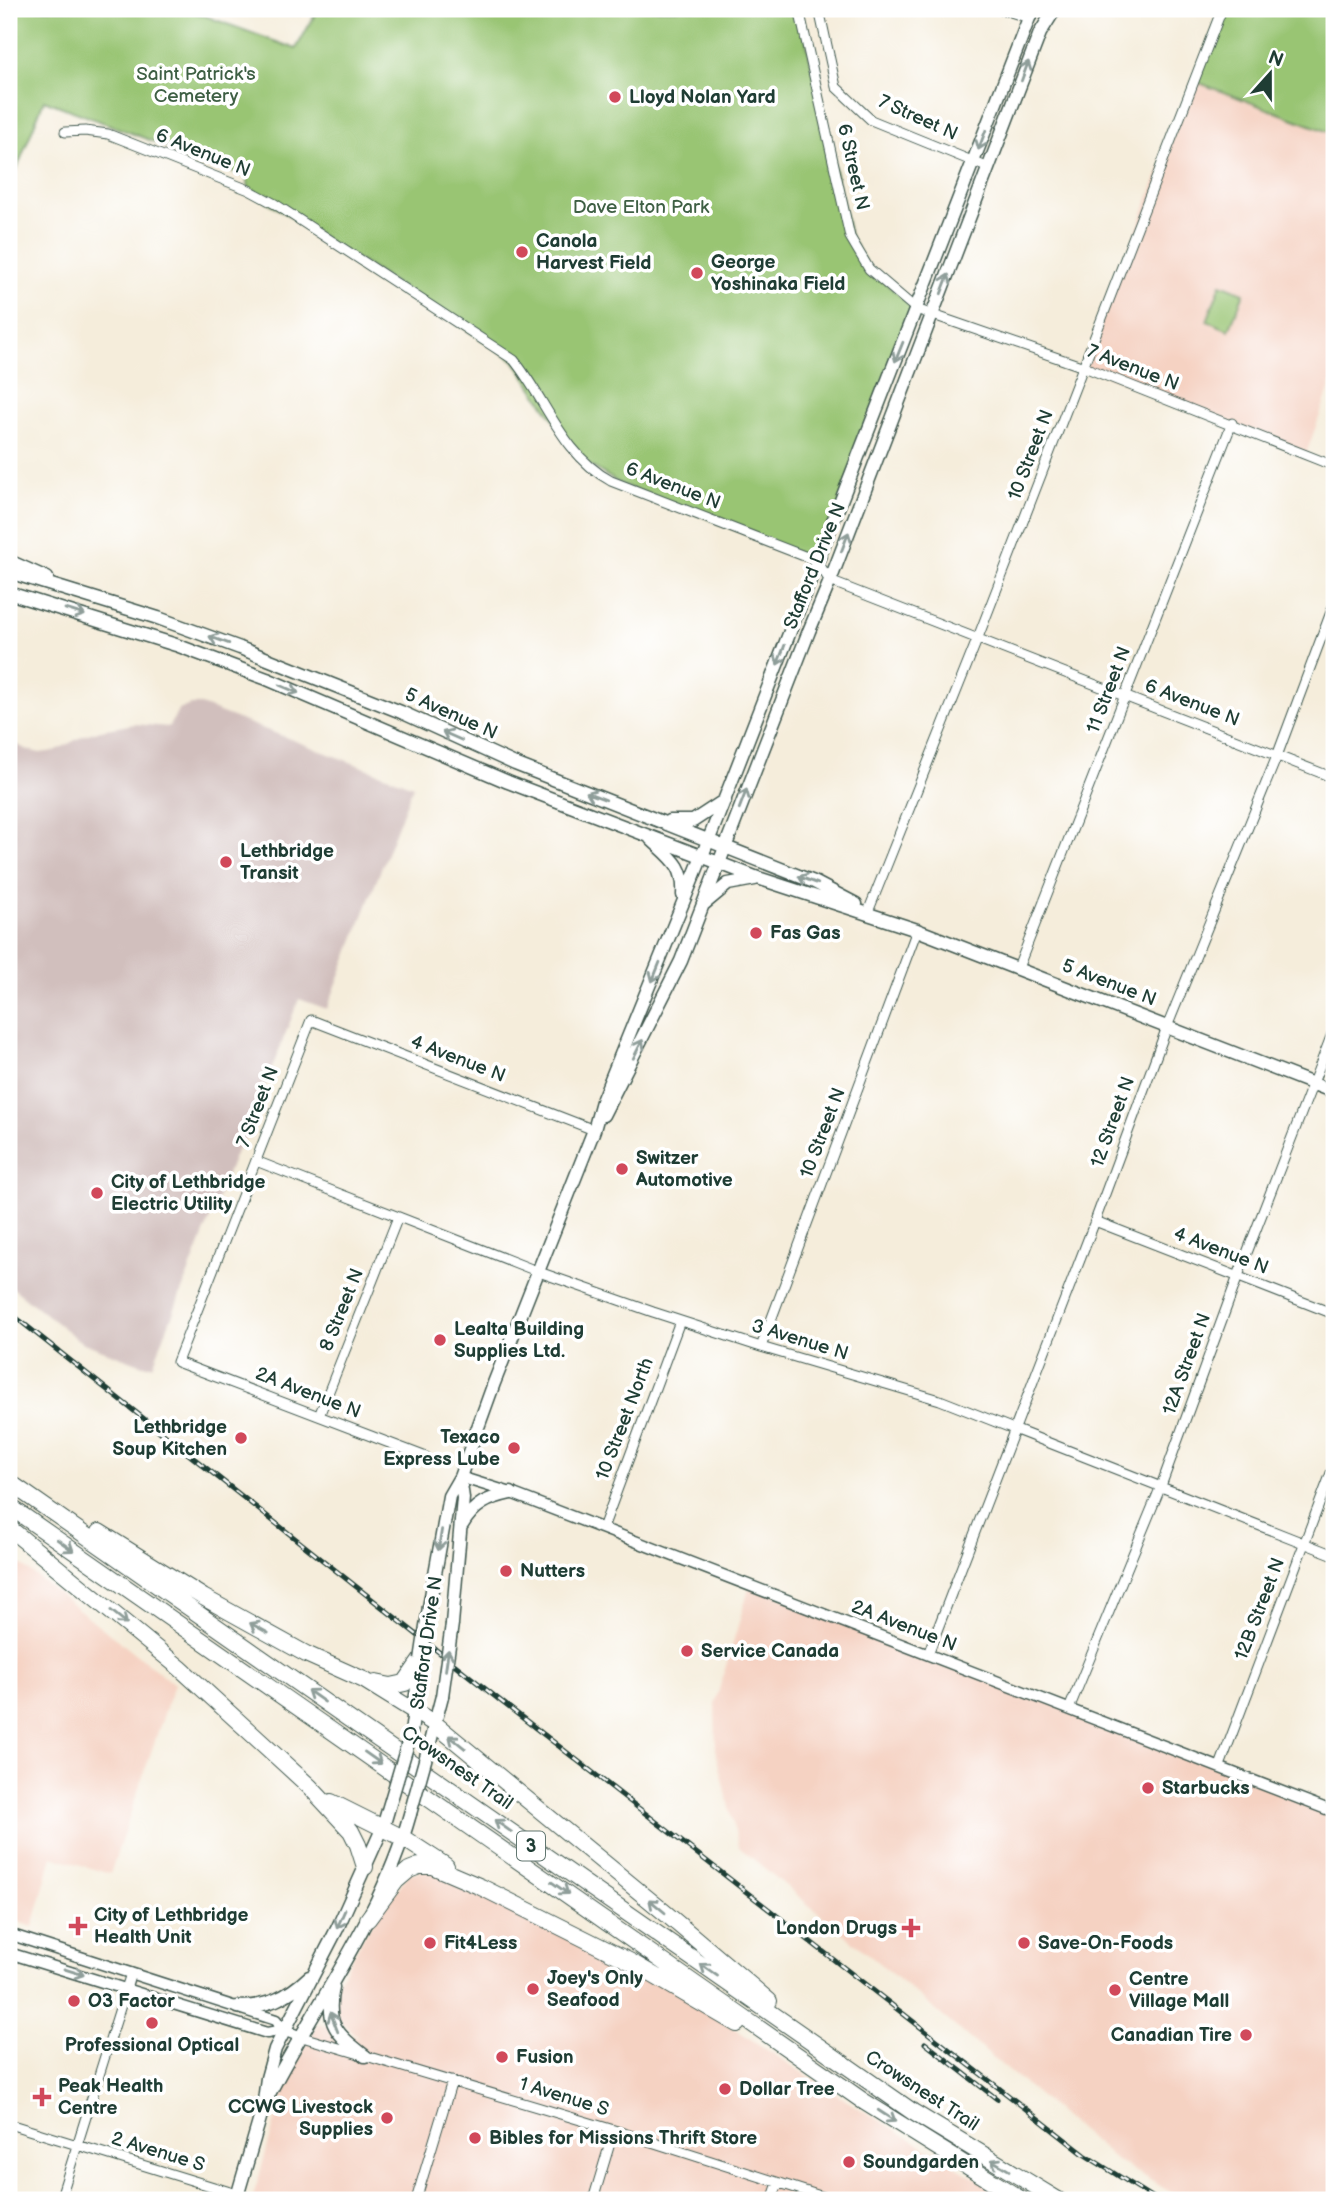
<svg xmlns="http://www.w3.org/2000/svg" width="1343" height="2209" viewBox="0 0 1343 2209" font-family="'Balsamiq Sans',sans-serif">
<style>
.built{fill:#f5d2c2}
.industrial{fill:#d1bfbd}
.green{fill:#99c573;stroke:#5c8154;stroke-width:2}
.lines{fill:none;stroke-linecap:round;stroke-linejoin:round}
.minor-casing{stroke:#3f574d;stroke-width:11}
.tertiary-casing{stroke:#3f574d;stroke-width:13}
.secondary-casing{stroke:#3f574d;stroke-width:15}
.primary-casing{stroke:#3f574d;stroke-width:17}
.motorway-casing{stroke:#3f574d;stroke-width:18}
.minor{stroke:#fff;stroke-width:9}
.tertiary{stroke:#fff;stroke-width:10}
.secondary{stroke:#fff;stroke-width:12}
.primary{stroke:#fff;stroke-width:14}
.motorway{stroke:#fff;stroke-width:16}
.rail-casing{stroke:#1f3d34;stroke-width:5}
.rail{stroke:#fff;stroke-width:2.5;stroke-dasharray:8;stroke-linecap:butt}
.secondary-bridge-casing{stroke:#3f574d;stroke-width:15;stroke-linecap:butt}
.secondary-bridge{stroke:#fff;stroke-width:12}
.oneway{stroke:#8f9e9a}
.poi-dot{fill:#d1495b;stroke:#fff;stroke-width:2.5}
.labels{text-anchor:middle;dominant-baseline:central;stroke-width:7;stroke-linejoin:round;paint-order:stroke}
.shield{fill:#fff;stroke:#627771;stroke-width:2}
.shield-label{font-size:18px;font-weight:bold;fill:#1f3d34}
.park-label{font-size:19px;fill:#3e5f44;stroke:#fff}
.poi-label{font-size:19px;font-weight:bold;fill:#1f3d34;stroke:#fff;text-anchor:start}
.street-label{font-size:19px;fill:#1f3d34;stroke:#fff}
</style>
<rect width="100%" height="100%" fill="#fff"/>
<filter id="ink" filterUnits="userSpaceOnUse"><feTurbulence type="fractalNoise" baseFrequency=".0143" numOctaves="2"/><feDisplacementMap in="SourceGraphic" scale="14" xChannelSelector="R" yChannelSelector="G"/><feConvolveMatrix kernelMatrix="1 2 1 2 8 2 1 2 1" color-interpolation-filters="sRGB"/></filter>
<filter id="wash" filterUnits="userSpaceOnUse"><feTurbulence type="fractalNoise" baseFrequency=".00686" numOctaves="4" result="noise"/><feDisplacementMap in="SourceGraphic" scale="28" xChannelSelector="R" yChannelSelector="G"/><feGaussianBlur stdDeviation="1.57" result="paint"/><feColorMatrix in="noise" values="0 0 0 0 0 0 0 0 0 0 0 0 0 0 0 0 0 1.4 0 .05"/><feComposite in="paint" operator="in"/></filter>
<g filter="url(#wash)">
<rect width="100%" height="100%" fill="#f5eddb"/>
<!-- built -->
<path class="built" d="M1194 81 1334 134V376L1306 454 1084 367Z
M9 1555 174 1684 110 1874 52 1856 33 1927 9 1919Z
M750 1585 1334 1812V2200H1184L1117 2161 739 1847 716 1755 715 1703Z
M430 1868 681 1994 837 2095 1013 2200H252L286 2084 318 2023 360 2038 338 2020 335 2012 336 1985 371 1924 409 1874Z"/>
<!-- industrial -->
<path class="industrial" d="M191 705H201L413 786 327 1009 299 999 241 1147 238 1146 153 1365H143L81 1342 9 1285V740L27 750 40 753 55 751 85 735 101 730 135 724 168 727 180 709Z"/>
<!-- green -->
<path class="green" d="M9 9H186L296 49 318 9H799L850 237 869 269 916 309 817 561 622 485 581 460 514 360 249 190 247 177 44 100 16 171 9 176Z
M1222 9H1334V134L1194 81Z
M1221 284 1244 293 1229 330 1207 321Z"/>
</g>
<g filter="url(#ink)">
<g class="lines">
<defs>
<path id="minor" d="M799 9 850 237 869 269 916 309 1084 367 1334 466
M819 9 836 87 871 120 989 168
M1001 9 1029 18
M65 132 85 131 108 134 249 190 275 204 514 360C547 401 562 454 611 481L817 561 830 581 1334 778
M868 912 977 640 1222 9
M1018 968 1232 423
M256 1161 539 1272 653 1312 761 1347 940 1400 1334 1555
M1095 1221 1334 1314
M761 1347 917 930
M319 1416 398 1217
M426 1457 177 1362 311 1020 594 1130
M603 1528 680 1321
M928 1654 1095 1221 1167 1027 1277 756 1334 604
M1069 1709 1161 1486 1238 1276 1334 1029
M1220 1766 1334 1465
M299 2036 614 2130 833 2200
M9 2124 256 2200
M60 2200 131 1973
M416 2200 452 2081
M593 2200 614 2130
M772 2200 778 2183"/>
<path id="tertiary" d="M460 1477 511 1493 1334 1812
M9 1934 276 2020 283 2030
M9 1953 267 2033 283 2030 299 2036"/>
<path id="secondary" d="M9 561 47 578
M9 572 158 618 240 648 401 712 515 764 814 882 856 904
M9 593 176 645 267 679 508 782 758 878 917 930 1334 1092
M669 821H693L725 800
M651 839C671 858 685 865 683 895
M704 904 728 884 755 879
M603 1115 681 961 809 631 830 581 1040 33 1055 9
M462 1525C474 1504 488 1498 511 1493
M429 1607 449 1496 460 1477 494 1383 594 1130 602 1101 713 829 1029 18 1035 9
M452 1624 463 1498 460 1477
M411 1733 420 1664
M429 1746 442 1696
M333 1987C325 2025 337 2034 365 2056
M237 2007C267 2007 287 1998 309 1977
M267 2098C315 2004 382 1916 410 1814
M236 2200 263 2108 267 2078 275 2049 337 1929 383 1827 391 1800"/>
<path id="primary" d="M9 593H10"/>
<path id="motorway" d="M9 1482 913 2112 1058 2200
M9 1506 863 2101 1022 2200
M9 1528 180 1668 310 1787 351 1831 358 1845 365 1867
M99 1532 203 1597 306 1654 364 1680 435 1724 664 1912 769 2001
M376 1683 391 1686 405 1683 421 1660
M331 1802 403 1838 446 1866
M368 1919 396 1881 409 1870 419 1866H432L481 1887 631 1962 737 2024"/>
</defs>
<!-- minor casing -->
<use href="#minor" class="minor-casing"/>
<!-- tertiary casing -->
<use href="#tertiary" class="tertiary-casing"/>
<!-- secondary casing -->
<use href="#secondary" class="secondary-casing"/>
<!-- primary casing -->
<use href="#primary" class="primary-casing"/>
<!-- motorway casing -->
<use href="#motorway" class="motorway-casing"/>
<!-- minor -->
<use href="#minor" class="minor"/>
<!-- tertiary -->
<use href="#tertiary" class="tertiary"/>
<!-- secondary -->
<use href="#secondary" class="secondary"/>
<!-- primary -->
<use href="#primary" class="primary"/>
<!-- motorway -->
<use href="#motorway" class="motorway"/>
<defs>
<path id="rail" d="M9 1312 502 1702 1085 2155 1157 2200
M925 2043 997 2099"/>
</defs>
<!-- rail casing -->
<use href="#rail" class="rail-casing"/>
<!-- rail -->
<use href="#rail" class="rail"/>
<defs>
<path id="secondary-bridge" d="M421 1660 429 1607
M442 1696 452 1624
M391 1800 411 1733
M410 1814 429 1746"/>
</defs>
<!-- secondary-bridge casing -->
<use href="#secondary-bridge" class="secondary-bridge-casing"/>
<!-- secondary-bridge -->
<use href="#secondary-bridge" class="secondary-bridge"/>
</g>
<!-- one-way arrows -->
<defs><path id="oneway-shaft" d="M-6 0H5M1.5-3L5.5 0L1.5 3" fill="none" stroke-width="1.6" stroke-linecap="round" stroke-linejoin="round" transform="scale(1.75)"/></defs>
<g class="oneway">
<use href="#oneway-shaft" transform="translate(1025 71) rotate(-70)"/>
<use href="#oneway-shaft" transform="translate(982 140) rotate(111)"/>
<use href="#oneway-shaft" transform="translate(945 284) rotate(-69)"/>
<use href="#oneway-shaft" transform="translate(899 352) rotate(112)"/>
<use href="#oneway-shaft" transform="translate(845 542) rotate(-69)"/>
<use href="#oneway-shaft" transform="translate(75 612) rotate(17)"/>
<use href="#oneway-shaft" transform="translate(219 640) rotate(-160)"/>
<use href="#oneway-shaft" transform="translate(781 655) rotate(111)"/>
<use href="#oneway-shaft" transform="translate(289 689) rotate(23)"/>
<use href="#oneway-shaft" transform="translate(452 736) rotate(-156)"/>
<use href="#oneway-shaft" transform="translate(596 796) rotate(-159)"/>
<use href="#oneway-shaft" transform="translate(743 799) rotate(-69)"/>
<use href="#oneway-shaft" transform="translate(808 880) rotate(-159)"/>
<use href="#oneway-shaft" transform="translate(656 972) rotate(112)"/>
<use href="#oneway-shaft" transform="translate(638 1049) rotate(-63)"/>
<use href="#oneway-shaft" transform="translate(440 1540) rotate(99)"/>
<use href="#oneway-shaft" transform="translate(65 1545) rotate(35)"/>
<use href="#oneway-shaft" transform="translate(119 1617) rotate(39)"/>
<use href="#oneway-shaft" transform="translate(259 1628) rotate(-151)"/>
<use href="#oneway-shaft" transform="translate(447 1660) rotate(-82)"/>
<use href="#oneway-shaft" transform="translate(316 1696) rotate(-145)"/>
<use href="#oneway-shaft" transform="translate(457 1742) rotate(-141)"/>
<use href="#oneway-shaft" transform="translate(373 1758) rotate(35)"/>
<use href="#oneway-shaft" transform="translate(503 1826) rotate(-145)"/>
<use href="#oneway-shaft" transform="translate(560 1888) rotate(35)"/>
<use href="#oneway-shaft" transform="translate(657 1906) rotate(-140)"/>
<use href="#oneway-shaft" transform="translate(341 1919) rotate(114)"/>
<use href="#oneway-shaft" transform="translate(709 1970) rotate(-145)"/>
<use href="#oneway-shaft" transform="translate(74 1972) rotate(17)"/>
<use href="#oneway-shaft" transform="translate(334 2022) rotate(-111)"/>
<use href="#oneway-shaft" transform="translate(887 2116) rotate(33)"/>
<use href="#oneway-shaft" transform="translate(1000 2165) rotate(-149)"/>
</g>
</g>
<!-- markers -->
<g class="poi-dot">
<circle cx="615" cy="97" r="7"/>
<circle cx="522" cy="252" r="7"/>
<circle cx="697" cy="273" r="7"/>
<circle cx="226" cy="862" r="7"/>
<circle cx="756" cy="933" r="7"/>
<circle cx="622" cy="1169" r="7"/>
<circle cx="97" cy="1193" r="7"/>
<circle cx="440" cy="1340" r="7"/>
<circle cx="241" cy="1438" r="7"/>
<circle cx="514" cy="1448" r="7"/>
<circle cx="506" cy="1571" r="7"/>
<circle cx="687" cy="1651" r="7"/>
<circle cx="1148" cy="1788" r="7"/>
<path d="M74.5 1915.5h7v7h7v7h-7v7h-7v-7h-7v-7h7z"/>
<path d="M907.5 1917.5h7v7h7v7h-7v7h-7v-7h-7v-7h7z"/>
<circle cx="430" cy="1943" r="7"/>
<circle cx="1024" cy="1943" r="7"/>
<circle cx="533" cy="1989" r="7"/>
<circle cx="1115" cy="1990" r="7"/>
<circle cx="74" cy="2001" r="7"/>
<circle cx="152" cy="2023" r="7"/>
<circle cx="1246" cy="2035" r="7"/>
<circle cx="502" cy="2057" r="7"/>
<circle cx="725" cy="2089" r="7"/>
<path d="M38.5 2086.5h7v7h7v7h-7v7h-7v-7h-7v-7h7z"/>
<circle cx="387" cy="2118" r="7"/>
<circle cx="475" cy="2138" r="7"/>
<circle cx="849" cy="2162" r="7"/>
</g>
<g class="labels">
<!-- shield labels -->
<rect class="shield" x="517" y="1831.5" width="28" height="29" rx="5"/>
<g class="shield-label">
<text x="531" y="1846">3</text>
</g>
<!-- park labels -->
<g class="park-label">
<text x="196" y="74">Saint Patrick's<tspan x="196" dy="22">Cemetery</tspan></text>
<text x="641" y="207">Dave Elton Park</text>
</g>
<!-- poi labels -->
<g class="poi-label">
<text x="629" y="97">Lloyd Nolan Yard</text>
<text x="536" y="241">Canola<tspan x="536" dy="22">Harvest Field</tspan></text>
<text x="711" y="262">George<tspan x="711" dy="22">Yoshinaka Field</tspan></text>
<text x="240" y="851">Lethbridge<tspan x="240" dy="22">Transit</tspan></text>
<text x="770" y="933">Fas Gas</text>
<text x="636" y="1158">Switzer<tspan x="636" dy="22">Automotive</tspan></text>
<text x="111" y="1182">City of Lethbridge<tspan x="111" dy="22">Electric Utility</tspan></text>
<text x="454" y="1329">Lealta Building<tspan x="454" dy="22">Supplies Ltd.</tspan></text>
<text x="227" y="1427" text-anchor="end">Lethbridge<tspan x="227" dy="22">Soup Kitchen</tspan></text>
<text x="500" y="1437" text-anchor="end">Texaco<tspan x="500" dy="22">Express Lube</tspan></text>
<text x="520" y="1571">Nutters</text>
<text x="701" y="1651">Service Canada</text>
<text x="1162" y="1788">Starbucks</text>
<text x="94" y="1915">City of Lethbridge<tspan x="94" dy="22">Health Unit</tspan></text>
<text x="897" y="1928" text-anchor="end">London Drugs</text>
<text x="444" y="1943">Fit4Less</text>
<text x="1038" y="1943">Save-On-Foods</text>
<text x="547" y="1978">Joey's Only<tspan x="547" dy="22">Seafood</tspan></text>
<text x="1129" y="1979">Centre<tspan x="1129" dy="22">Village Mall</tspan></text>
<text x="88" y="2001">O3 Factor</text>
<text x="1232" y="2035" text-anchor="end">Canadian Tire</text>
<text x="152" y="2045" text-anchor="middle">Professional Optical</text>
<text x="516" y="2057">Fusion</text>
<text x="58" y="2086">Peak Health<tspan x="58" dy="22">Centre</tspan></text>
<text x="739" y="2089">Dollar Tree</text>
<text x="373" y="2107" text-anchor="end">CCWG Livestock<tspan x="373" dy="22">Supplies</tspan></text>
<text x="489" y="2138">Bibles for Missions Thrift Store</text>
<text x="863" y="2162">Soundgarden</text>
</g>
<!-- street labels -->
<g class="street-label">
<text transform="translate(918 118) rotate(24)">7 Street N</text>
<text transform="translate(203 153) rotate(22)">6 Avenue N</text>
<text transform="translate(853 167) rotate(77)">6 Street N</text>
<text transform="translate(1133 368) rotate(21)">7 Avenue N</text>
<text transform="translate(1031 455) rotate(-69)">10 Street N</text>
<text transform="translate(673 486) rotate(21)">6 Avenue N</text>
<text transform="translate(815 566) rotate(-68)">Stafford Drive N</text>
<text transform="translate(1109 690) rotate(-69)">11 Street N</text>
<text transform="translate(1192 703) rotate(21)">6 Avenue N</text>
<text transform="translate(451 714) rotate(24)">5 Avenue N</text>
<text transform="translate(1109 983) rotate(21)">5 Avenue N</text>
<text transform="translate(458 1059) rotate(21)">4 Avenue N</text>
<text transform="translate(258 1107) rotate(-69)">7 Street N</text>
<text transform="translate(1113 1122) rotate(-70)">12 Street N</text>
<text transform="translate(823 1133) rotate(-69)">10 Street N</text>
<text transform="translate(1221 1251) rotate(21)">4 Avenue N</text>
<text transform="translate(342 1310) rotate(-68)">8 Street N</text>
<text transform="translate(800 1340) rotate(17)">3 Avenue N</text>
<text transform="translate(1187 1364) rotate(-70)">12A Street N</text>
<text transform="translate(308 1393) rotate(21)">2A Avenue N</text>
<text transform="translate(625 1419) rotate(-69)">10 Street North</text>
<text transform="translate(1260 1609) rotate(-69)">12B Street N</text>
<text transform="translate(904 1626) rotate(21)">2A Avenue N</text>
<text transform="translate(427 1643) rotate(-82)">Stafford Drive N</text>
<text transform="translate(457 1768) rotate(35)">Crowsnest Trail</text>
<text transform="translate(922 2091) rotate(33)">Crowsnest Trail</text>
<text transform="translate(564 2097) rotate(17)">1 Avenue S</text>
<text transform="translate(158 2152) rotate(17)">2 Avenue S</text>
</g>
</g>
<!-- margin -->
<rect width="1343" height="2209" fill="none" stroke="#fff" stroke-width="35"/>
<!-- north arrow -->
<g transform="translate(1270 74) rotate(21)" stroke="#ffffff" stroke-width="5" paint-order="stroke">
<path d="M0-5L12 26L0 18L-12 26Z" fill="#1f3d34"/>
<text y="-10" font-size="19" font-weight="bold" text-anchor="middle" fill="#1f3d34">N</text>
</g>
</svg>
